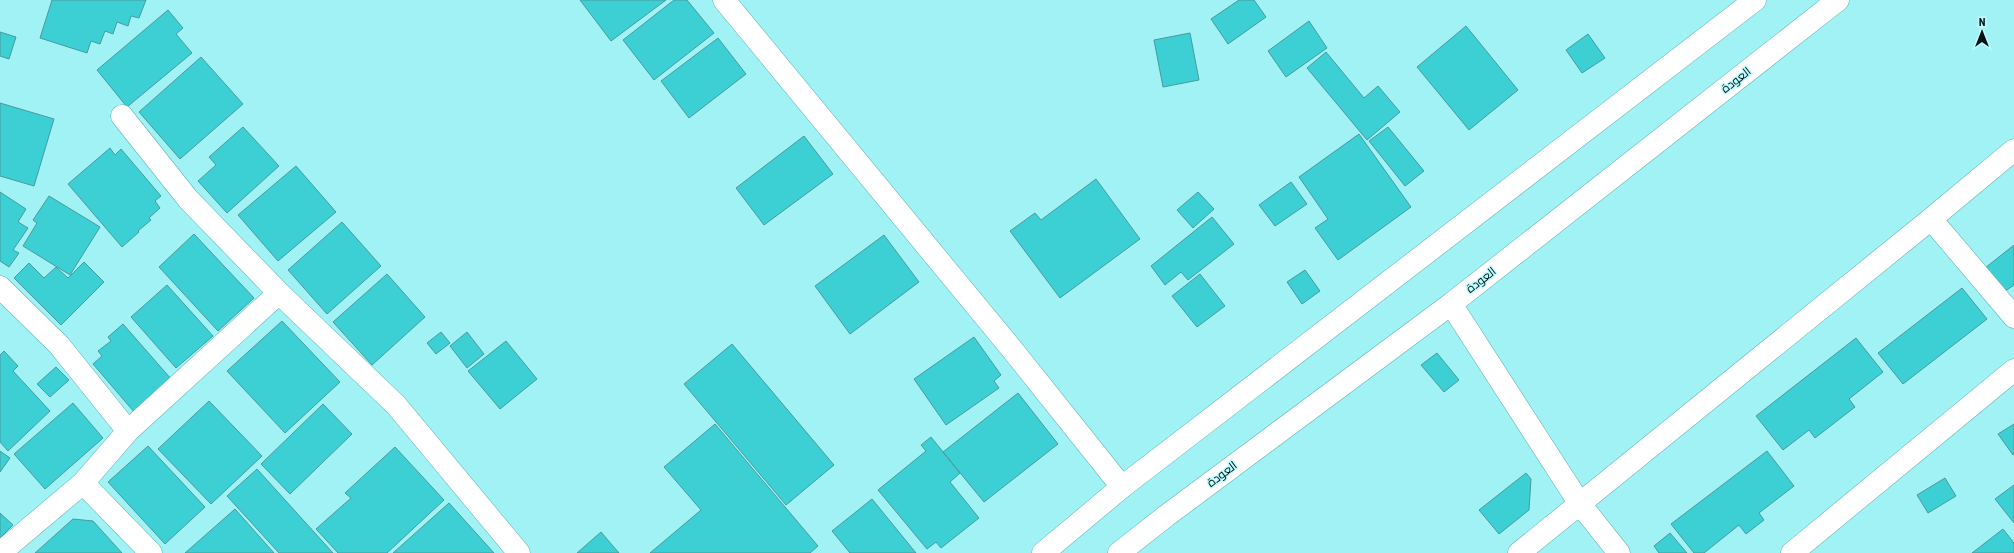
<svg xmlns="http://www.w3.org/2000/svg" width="2014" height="553" viewBox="0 0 2014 553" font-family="'Roboto Condensed',Cairo,sans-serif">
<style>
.building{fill:#3cd0d5;stroke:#499a9d}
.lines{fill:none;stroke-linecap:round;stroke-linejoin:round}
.minor-casing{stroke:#61b1b4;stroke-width:23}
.major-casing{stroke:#61b1b4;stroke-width:23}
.minor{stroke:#fff;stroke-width:22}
.major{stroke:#fff;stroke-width:22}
.labels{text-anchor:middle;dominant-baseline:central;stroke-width:3;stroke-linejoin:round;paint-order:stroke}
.street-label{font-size:12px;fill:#001213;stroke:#bdfcfe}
</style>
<rect width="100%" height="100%" fill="#a1f2f5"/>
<!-- building -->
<path class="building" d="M52 0H146L139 18 131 16 128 26 117 22 113 34 105 31 100 44 91 41 87 53 40 38Z
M580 0H666L611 41Z
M674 0H687L714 33 654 80 623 40Z
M1239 0H1254L1266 17 1228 44 1211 19Z
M168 10 183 28 176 34 192 53 127 107 97 70Z
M1309 21 1327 48 1286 77 1268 51Z
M1466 26 1518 90 1469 130 1417 67Z
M0 32 16 37 9 59 0 56Z
M1190 33 1199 80 1163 87 1154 40Z
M1588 34 1605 58 1582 73 1566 50Z
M718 38 746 74 689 118 661 81Z
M1326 52 1364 98 1378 86 1400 112 1367 140 1307 68Z
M201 57 243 104 180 159 139 112Z
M0 103 54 119 34 186 0 176Z
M243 127 279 166 227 213 198 181 216 165 209 157Z
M1388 127 1424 171 1405 186 1369 141Z
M1359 134 1411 207 1338 260 1315 228 1328 219 1299 177Z
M804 136 833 174 764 225 736 188Z
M110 148 115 155 121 149 161 196 155 201 160 208 149 218 151 220 138 231 139 232 122 247 68 184Z
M296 166 336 212 278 261 238 215Z
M1096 179 1140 239 1060 298 1010 231 1035 213 1041 220Z
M1291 182 1307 204 1275 226 1259 205Z
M0 192 26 209 18 222 28 228 13 250 19 253 9 267 0 261Z
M1198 192 1214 209 1193 228 1177 210Z
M49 196 100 227 70 275 23 246 37 223 33 220Z
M1212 217 1234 244 1188 280 1181 272 1165 285 1151 266Z
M342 222 381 266 327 314 288 270Z
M194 234 254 298 218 331 159 267Z
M884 235 919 282 850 334 815 286Z
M2014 245V285L2004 292 1985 268Z
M84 262 104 282 61 325 14 278 29 263 44 278 56 267 68 278Z
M1305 270 1320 291 1302 304 1287 282Z
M387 274 425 317 372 365 333 322Z
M1200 274 1225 306 1197 327 1172 296Z
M167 285 213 336 176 368 131 317Z
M1962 288 1987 319 1903 384 1878 353Z
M282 321 340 382 285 433 227 371Z
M123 324 172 380 135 413 93 364 102 356 98 351 111 341 108 337Z
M441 332 450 343 436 354 427 343Z
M467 332 484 354 467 368 450 346Z
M974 337 1001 375 994 381 999 388 946 425 914 379Z
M1856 338 1883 372 1849 399 1855 407 1815 438 1809 430 1783 450 1756 416Z
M506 341 537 379 500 409 468 371Z
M732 344 834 465 786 505 684 384Z
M4 351 18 366 13 371 50 411 8 451 0 442V355Z
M1437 353 1459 380 1444 392 1421 365Z
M56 367 69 380 50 397 37 384Z
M1018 393 1058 444 984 502 943 452Z
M209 401 262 456 211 504 158 449Z
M73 403 103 438 45 489 14 454Z
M323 404 352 434 290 494 261 464Z
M715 424 818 546 810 553H650L701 510 664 467Z
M2014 424V454L2013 455 1998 434Z
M931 437 960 473 950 482 979 518 941 548 936 542 927 549 878 490 926 451 921 445Z
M148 446 205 507 165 544 108 482Z
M395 447 444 500 387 553H338L316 529 351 498 345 493Z
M0 451 10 458 0 472Z
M1767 451 1794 486 1759 513 1764 520 1746 534 1739 525 1704 553H1694L1671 524Z
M257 469 333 553H279L227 496Z
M1526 473 1531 479 1529 510 1499 534 1479 510Z
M1945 478 1956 496 1928 513 1917 495Z
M2014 485V523L1995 499Z
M872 499 916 553H850L832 531Z
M449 503 494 553H393Z
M235 509 274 553H185Z
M0 513 13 525 0 538Z
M73 519 93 521 122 553H35Z
M2003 529 2014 543V553H1972Z
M601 532 619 553H577Z
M1670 533 1687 553H1659L1654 546Z"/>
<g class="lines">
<defs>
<path id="minor" d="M724 0 1015 353 1122 487
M122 116 188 199 279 293 396 405 519 553
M1931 219 2014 317
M0 287 59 345 128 431
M1451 304 1580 504 1619 553
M83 483 151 553
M0 553 83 483 128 431 279 293
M1519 553 1931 219 2014 150
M1792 553 2014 370"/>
<path id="major" d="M1043 553 1122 487 1755 0
M1119 553 1166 516 1451 304 1838 0"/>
</defs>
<!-- minor casing -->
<use href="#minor" class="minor-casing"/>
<!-- major casing -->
<use href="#major" class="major-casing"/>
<!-- minor -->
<use href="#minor" class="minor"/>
<!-- major -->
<use href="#major" class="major"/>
</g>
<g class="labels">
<!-- street labels -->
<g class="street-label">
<text transform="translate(1736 80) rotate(-38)">العودة</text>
<text transform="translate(1481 280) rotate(-38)">العودة</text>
<text transform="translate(1222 474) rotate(-37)">العودة</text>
</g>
</g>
<!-- north arrow -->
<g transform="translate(1982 32)" stroke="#bdfcfe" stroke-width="3" paint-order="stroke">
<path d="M0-3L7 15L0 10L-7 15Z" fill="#001213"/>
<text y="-6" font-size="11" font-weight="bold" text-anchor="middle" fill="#001213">N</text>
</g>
</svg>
